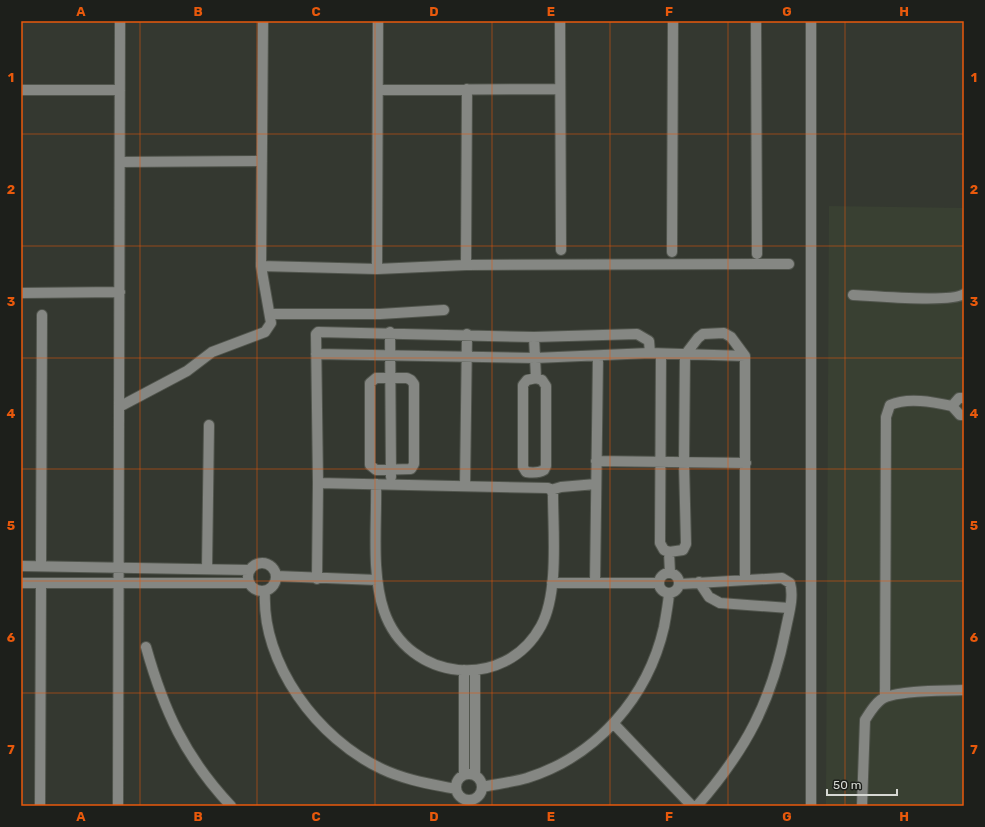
<svg xmlns="http://www.w3.org/2000/svg" width="985" height="827" viewBox="0 0 985 827" font-family="Rubik,sans-serif">
<style>
.built{fill:#394032}
.lines{fill:none;stroke-linecap:round;stroke-linejoin:round}
.minor-casing{stroke:#51554d;stroke-width:12}
.minor{stroke:#858783;stroke-width:10}
.grid{fill:none;stroke:#e8590c;stroke-width:1;stroke-opacity:0.55}
.neatline{fill:none;stroke:#e8590c;stroke-width:1.5}
.grid-label{font-size:13px;text-anchor:middle;font-weight:bold;fill:#e8590c}
</style>
<rect width="100%" height="100%" fill="#343830"/>
<!-- built -->
<path class="built" d="M829 206 964 208V806H826Z"/>
<g class="lines">
<defs>
<path id="minor" d="M560 21 561 250
M756 21 757 254
M21 90H120
M378 90 560 89
M120 162 262 161
M672 252 673 21
M466 265 789 264
M261 266 377 269 466 265 467 89
M377 269 378 21
M21 293 120 292
M853 295C873 296 951 303 964 294
M271 314H380L444 310
M390 332 391 477
M534 337 536 378
M316 354 535 358 650 353 745 356
M661 354 660 543 664 550 669 552 683 550 686 544 684 463 685 355 698 338 703 334 724 333 731 337 745 356V579
M376 378H407L411 380 414 384V464L411 469 376 470 370 465V383Z
M536 378 542 380 546 386V466L544 470C539 473 533 473 526 472L523 467V385L527 380Z
M952 406 959 398H964
M119 407 187 371 212 352 265 332 271 323 261 266 263 21
M596 461 746 463
M318 483 548 488 551 490 561 487 596 484
M376 484C377 524 371 573 384 611 408 682 505 692 541 626 559 593 553 532 553 494L551 490
M465 486 467 334
M669 552 670 573
M248 577a14 14 0 1 1 28 0a14 14 0 1 1-28 0Z
M21 566 249 570
M41 566 42 315
M207 569 209 425
M659 583a10 10 0 1 1 20 0a10 10 0 1 1-20 0Z
M276 576 377 580
M317 579 318 483 316 334 318 332 534 337 637 334 649 341 650 353
M699 582 709 597 720 603 789 608
M21 583H249
M552 583H659
M595 583 598 356
M680 584 782 578 790 583C794 597 789 613 786 628 772 701 746 750 697 806
M265 591C261 664 318 739 382 769 405 780 431 784 455 789
M146 647C164 711 185 757 231 806
M885 697 886 417 890 405C908 397 933 402 952 406L960 415H964
M614 724 692 806
M456 787a13 13 0 1 1 26 0a13 13 0 1 1-26 0Z
M464 775V670
M475 775V670
M482 787C497 784 513 782 527 778 597 756 648 697 664 627 666 616 668 605 669 594
M40 806 41 584
M118 806 120 21
M811 806V21
M862 806 865 720C870 712 877 700 886 697 903 690 945 691 964 690"/>
</defs>
<!-- minor casing -->
<use href="#minor" class="minor-casing"/>
<!-- minor -->
<use href="#minor" class="minor"/>
</g>
<!-- grid -->
<path class="grid" d="M140 21V806M257 21V806M375 21V806M492 21V806M610 21V806M728 21V806M845 21V806M21 134H964M21 246H964M21 358H964M21 469H964M21 581H964M21 693H964"/>
<!-- border -->
<rect width="985" height="827" fill="none" stroke="#1d1f1b" stroke-width="44"/>
<!-- scale -->
<path d="M827 789v6h70v-6" fill="none" stroke="#d6d8d3" stroke-width="2"/>
<text x="833" y="789" font-size="12" fill="#d6d8d3" stroke="#1d1f1b" stroke-width="3" paint-order="stroke">50 m</text>
<rect x="22" y="22" width="941" height="783" class="neatline"/>
<g class="grid-label">
<text x="81" y="16">A</text>
<text x="198" y="16">B</text>
<text x="316" y="16">C</text>
<text x="434" y="16">D</text>
<text x="551" y="16">E</text>
<text x="669" y="16">F</text>
<text x="787" y="16">G</text>
<text x="904" y="16">H</text>
<text x="11" y="82">1</text>
<text x="974" y="82">1</text>
<text x="11" y="194">2</text>
<text x="974" y="194">2</text>
<text x="11" y="306">3</text>
<text x="974" y="306">3</text>
<text x="11" y="418">4</text>
<text x="974" y="418">4</text>
<text x="11" y="530">5</text>
<text x="974" y="530">5</text>
<text x="11" y="642">6</text>
<text x="974" y="642">6</text>
<text x="11" y="754">7</text>
<text x="974" y="754">7</text>
<text x="81" y="821">A</text>
<text x="198" y="821">B</text>
<text x="316" y="821">C</text>
<text x="434" y="821">D</text>
<text x="551" y="821">E</text>
<text x="669" y="821">F</text>
<text x="787" y="821">G</text>
<text x="904" y="821">H</text>
</g>
</svg>
